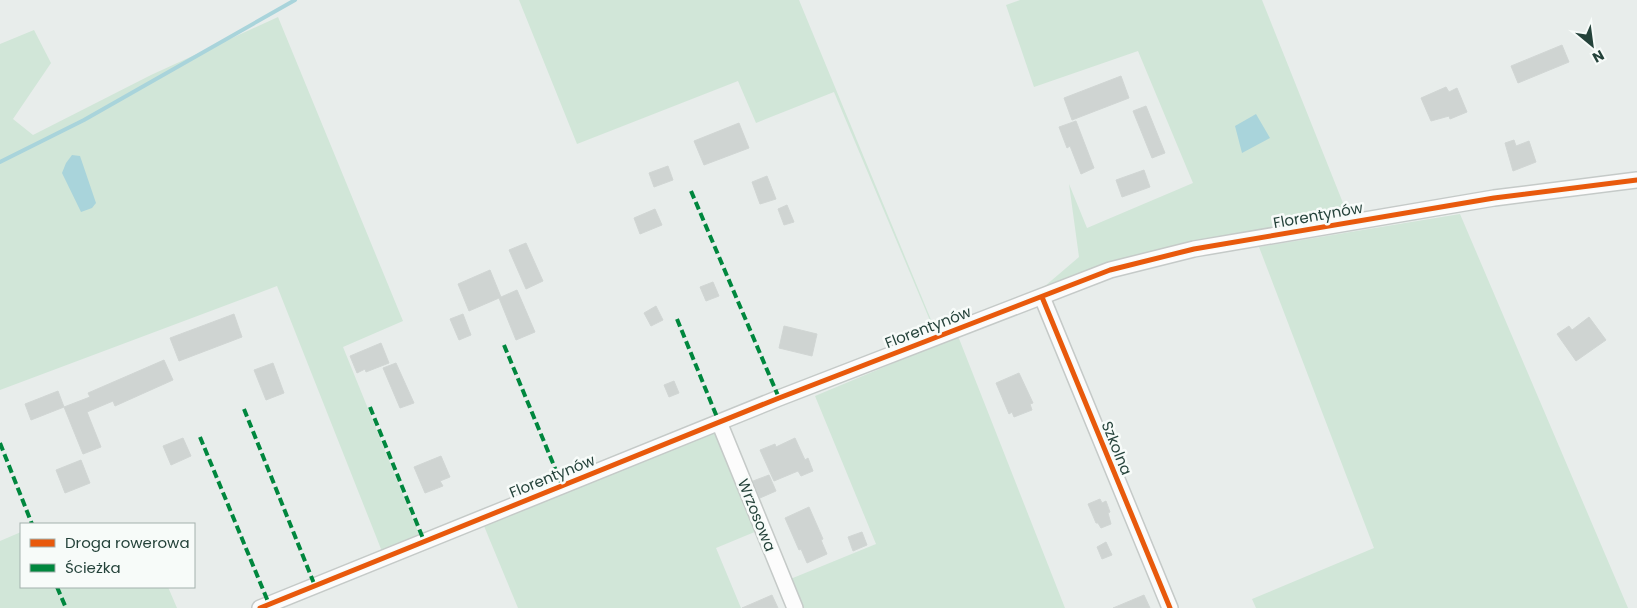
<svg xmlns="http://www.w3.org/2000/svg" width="1637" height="608" viewBox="0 0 1637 608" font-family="Poppins,sans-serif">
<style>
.green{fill:#d1e6d8}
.water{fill:#a9d4db}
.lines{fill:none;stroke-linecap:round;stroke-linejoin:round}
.stream{stroke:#a9d4db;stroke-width:4}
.building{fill:#cfd4d2;stroke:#d1d6d4}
.street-casing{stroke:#c5cac8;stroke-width:18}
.street{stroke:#fcfcfc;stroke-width:15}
.quiet{stroke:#00873e;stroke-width:4;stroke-dasharray:8 4;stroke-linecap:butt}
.cycleway-casing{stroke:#f7fbf9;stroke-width:8}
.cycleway{stroke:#e8590c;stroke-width:5}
.labels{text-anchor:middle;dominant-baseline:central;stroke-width:5;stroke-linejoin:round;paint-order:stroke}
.street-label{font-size:15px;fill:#24423a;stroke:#f7fbf9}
</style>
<rect width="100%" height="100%" fill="#e8edeb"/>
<!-- green -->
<path class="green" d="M519 0H799L934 327V330L834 92 756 123 738 81 577 144Z
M1020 0H1262L1347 213 1108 264 1038 292 1079 257 1069 184 1087 228 1193 183 1138 51 1034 87 1006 5Z
M278 17 403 321 343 347 420 537 383 554 277 286 0 390V44L34 30 51 63 13 119 33 135 151 75Z
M1460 214 1628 608H1256L1252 599 1374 548 1259 247Z
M958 336 1065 608H800L788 580 876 544 815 396Z
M710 431 719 433 757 531 716 548 741 608H518L484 526Z
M21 532V587H168L177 608H0V541Z"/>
<!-- water -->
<path class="water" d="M1256 114 1270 138 1242 153 1235 126Z
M72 155 80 156 96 203 92 208 81 212 62 173 66 163Z"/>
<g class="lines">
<!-- stream -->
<path class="stream" d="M0 162 84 120 295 0"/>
</g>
<!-- building -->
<path class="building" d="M1562 45 1569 62 1518 83 1511 66Z
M1121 76 1129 98 1072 120 1064 98Z
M1446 87 1449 92 1457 88 1467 112 1450 119 1449 116 1431 121 1421 98Z
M1146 106 1165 153 1152 158 1133 111Z
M1076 121 1094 168 1081 174 1070 146 1067 148 1059 127Z
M739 123 749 148 704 165 694 141Z
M1514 140 1516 146 1529 141 1536 162 1513 171 1505 143Z
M668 166 673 180 654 187 649 173Z
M1144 170 1150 187 1122 197 1116 180Z
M767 176 776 199 760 204 752 182Z
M787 205 794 222 784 225 778 209Z
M655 209 662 225 640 234 634 218Z
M526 243 543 281 526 289 509 250Z
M490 270 501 297 517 290 535 332 516 340 499 298 469 311 458 284Z
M713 282 719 296 706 301 700 287Z
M656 306 663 320 651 326 644 313Z
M234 314 242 337 179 361 170 338Z
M463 314 471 335 459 340 450 319Z
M1589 317 1606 340 1576 361 1557 334 1569 326 1572 330Z
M784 326 817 334 812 356 779 348Z
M381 343 389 363 366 372 365 369 357 373 350 356Z
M164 360 173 380 115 406 113 401 87 412 101 447 83 454 64 407 90 397 88 393Z
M273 363 284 393 266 400 254 370Z
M396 363 414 403 400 408 383 368Z
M1019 373 1033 403 1030 404 1032 410 1014 417 1012 412 1009 414 996 383Z
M674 381 679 393 669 397 664 385Z
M58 391 64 407 31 420 25 404Z
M183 438 191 456 171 465 163 446Z
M795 438 805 460 808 458 813 471 801 476 798 471 774 481 760 450 775 444 776 447Z
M441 456 450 477 440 481 443 486 425 493 414 467Z
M81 460 90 483 65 493 56 470Z
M769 475 776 491 760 498 753 481Z
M1100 499 1102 503 1106 501 1110 512 1108 513 1111 524 1101 528 1098 523H1096L1088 504Z
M809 507 823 539 821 540 827 554 807 563 801 549 799 550 785 518Z
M862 532 867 545 853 551 848 537Z
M1106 542 1112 555 1102 559 1097 547Z
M772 595 778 608H742Z
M1144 595 1150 608H1113Z"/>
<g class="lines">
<defs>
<path id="street" d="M1042 297 1170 608
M719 422 795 608
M260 608 779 398 1110 270 1194 249 1494 198 1637 180"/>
</defs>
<!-- street casing -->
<use href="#street" class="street-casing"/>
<!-- street -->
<use href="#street" class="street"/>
<!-- quiet -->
<path class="quiet" d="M691 191 779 398
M677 319 719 422
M504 345 562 485
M370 407 424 541
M244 409 315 586
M200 437 269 604
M0 443 32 524
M57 587 66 608"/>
<defs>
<path id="cycleway" d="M1042 297 1170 608
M260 608 779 398 1110 270 1194 249 1494 198 1637 180"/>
</defs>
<!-- cycleway casing -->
<use href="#cycleway" class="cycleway-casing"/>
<!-- cycleway -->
<use href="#cycleway" class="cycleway"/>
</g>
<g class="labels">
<!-- street labels -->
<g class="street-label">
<text transform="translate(1318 215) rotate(-10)">Florentynów</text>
<text transform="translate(928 327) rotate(-21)">Florentynów</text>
<text transform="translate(1117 448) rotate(68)">Szkolna</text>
<text transform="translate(552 476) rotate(-22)">Florentynów</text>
<text transform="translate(757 515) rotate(68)">Wrzosowa</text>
</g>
</g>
<!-- legend -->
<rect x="20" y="523" width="175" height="65" fill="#f7fbf9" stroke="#a3b1ad"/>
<rect x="30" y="539" width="25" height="8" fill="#e8590c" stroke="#a3b1ad"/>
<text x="65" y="548" font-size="15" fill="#24423a">Droga rowerowa</text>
<rect x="30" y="564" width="25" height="8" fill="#00873e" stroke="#a3b1ad"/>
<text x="65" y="573" font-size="15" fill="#24423a">Ścieżka</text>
<!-- north arrow -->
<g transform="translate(1592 45) rotate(151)" stroke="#f7fbf9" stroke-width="4" paint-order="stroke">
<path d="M0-4L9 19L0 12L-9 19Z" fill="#24423a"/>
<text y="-8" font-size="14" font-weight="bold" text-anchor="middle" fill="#24423a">N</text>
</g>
</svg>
